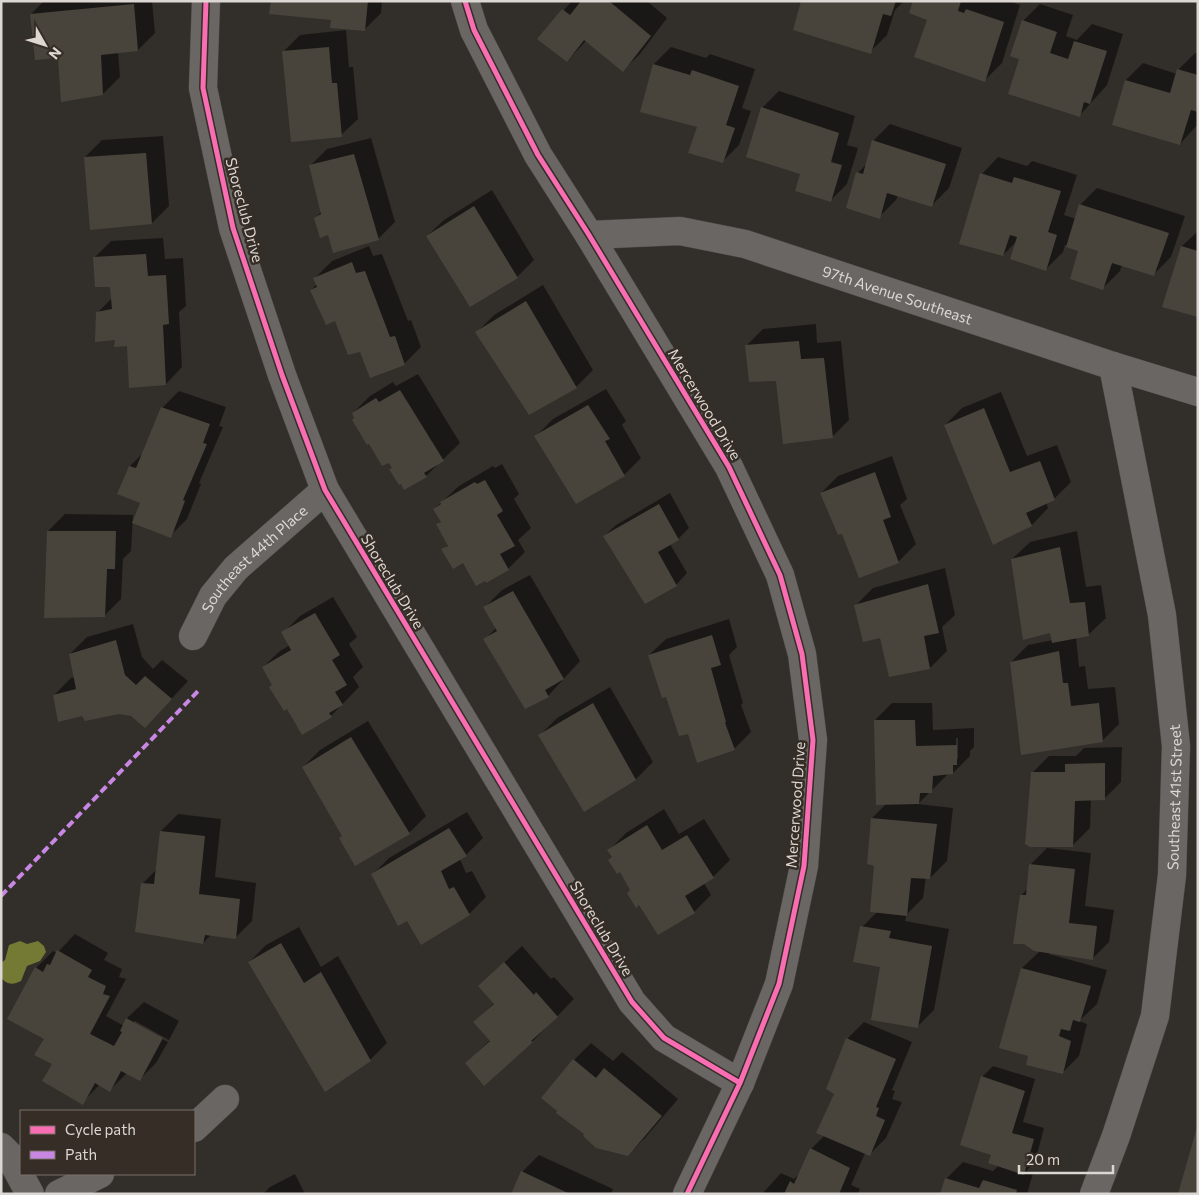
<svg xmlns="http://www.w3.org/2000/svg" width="1199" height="1195" viewBox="0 0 1199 1195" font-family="Commissioner,sans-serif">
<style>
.water{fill:#747a33}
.shadow{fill:#0007;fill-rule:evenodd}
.building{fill:#49443b}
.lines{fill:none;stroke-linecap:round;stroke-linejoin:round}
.minor-casing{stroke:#4c4946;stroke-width:29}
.minor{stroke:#696664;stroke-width:28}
.quiet{stroke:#c787e3;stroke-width:4;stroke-dasharray:8 4;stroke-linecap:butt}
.cycleway-casing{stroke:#362d27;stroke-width:8}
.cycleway{stroke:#f96db3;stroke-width:5}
.labels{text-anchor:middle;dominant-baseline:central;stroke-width:5;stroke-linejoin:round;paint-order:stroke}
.street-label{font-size:15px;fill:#dcd7d2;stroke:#362d27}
</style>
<rect width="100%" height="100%" fill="#322e2a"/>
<!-- water -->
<path class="water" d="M20 941 27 944 38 941 44 946 46 952 40 961 27 966 21 981C13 985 6 985 1 977V963L5 960 9 945Z"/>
<!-- shadow -->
<path class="shadow" d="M44 1H152L155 33 138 50 118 52 120 77 103 94 59 56 31 14Z
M272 1H382L381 13 364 30Z
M572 1H647L667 18 640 54 623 70 586 41 567 61 539 38Z
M802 1H904L895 10 887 35 870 52Z
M914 1H1009L1020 5 1002 63 985 80 928 20Z
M1040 4 1073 15 1066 36 1077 40 1092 24 1123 34 1107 85 1079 116 1020 58 1023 21Z
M346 30 349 67H353L358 119 341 135 283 52 300 35Z
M671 47 706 58 710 54 755 69 742 108 751 111 739 145 722 162 698 126 641 111 654 64Z
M1195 53 1198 54V124L1180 144 1113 124 1126 80 1143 63 1177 74 1178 70Z
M779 91 855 116 847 145 858 148 847 184 830 201 802 173 762 108Z
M890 124 962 148 949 188 932 205 898 195 896 200 879 217 858 173 867 163 873 141Z
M163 136 169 206 152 223 85 157 102 140Z
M371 138 395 222 378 239 329 234 315 218 322 211 310 166 327 149Z
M998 157 1027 166 1032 161 1077 175 1064 215 1076 219 1080 205 1097 188 1185 216 1171 257 1154 274 1122 264 1120 271 1103 288 1079 250 1065 245 1063 252 1046 269 1017 241 1003 255 982 174Z
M492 190 534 260 517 277 427 236 444 220Z
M1198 231V316L1164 306 1182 246Z
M163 238 165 259 183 258 186 306 179 312 182 367 166 384 128 345 116 339 98 312 112 298 111 285 94 258 111 241Z
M369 246 373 256 382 254 408 321 411 320 421 347 404 364 361 350 311 290 317 284 315 278 332 261Z
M543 285 593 370 576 387 477 332 494 315Z
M816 324 817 343 841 341 849 420 832 437 746 346 763 329Z
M418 374 460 443 426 476 390 469 393 467 353 413 370 396 393 382 396 386Z
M606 389 626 421 622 425 641 458 624 475 577 503 536 436 553 419Z
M179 391 226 407 219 426 223 427 199 483 201 484 187 519 170 536 142 503 119 494 130 466 143 453 162 408Z
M1001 392 1027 456 1057 445 1071 482 1054 499 1046 502 1048 508 1032 525 945 425 962 408Z
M892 456 907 499 900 505 916 544 899 561 859 576 843 532 821 493 838 476Z
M502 464 519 494 514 499 531 528 518 540 525 552 508 569 463 562 443 550 449 544 438 525 441 521 434 509 459 486 493 466 495 468Z
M670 493 689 528 678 539 670 544 687 573 676 585 604 536 616 525Z
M65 514 133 515 131 551 123 559 121 599 104 616 48 531Z
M1077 531 1086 587 1101 585 1106 618 1088 635 1076 637 1079 667 1085 666 1088 689 1115 687 1119 724 1102 741 1011 662 1028 645 1053 640 1051 632 1012 559 1030 542Z
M945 568 955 615 942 627 947 651 930 668 881 636 856 605 873 588Z
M530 575 580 661 548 696 485 639 497 627 485 607 502 590Z
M333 597 357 637 349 644 363 667 353 677 359 687 331 716 273 684 263 667 280 651 290 645 283 633 300 616Z
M729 619 737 647 729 655 743 703 741 705 751 732 734 749 688 732 649 655 666 639Z
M133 624 142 657 153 669 162 660 188 681 162 709 132 715 119 713 82 715 54 695 71 678 75 677 70 654 87 637Z
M610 687 653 762 636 779 585 810 540 735 557 718Z
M892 703H932L933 730 974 728V747L970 751V756L953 773H949L918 804 953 808 947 861 930 878 926 877 923 898 907 914 905 921 949 929 934 1010 917 1027 881 966 862 927 877 912 876 865 868 863 872 818 886 804 875 720ZM956 738H958V759H956Z
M368 721 426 816 409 833 343 835 303 767 320 750Z
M1122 747 1121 782 1104 799H1091L1090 828 1073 845 1032 773 1049 756H1076L1084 748Z
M664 809 679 834 704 819 730 860 713 877 704 883 711 895 694 912 632 890 609 850 626 833Z
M467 812 483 838 466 855 460 859 466 873 472 871 486 897 469 914 407 920 372 875 389 858Z
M178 814 221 819 215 877 256 883 252 921 235 938 211 935 203 943 142 884 157 869 161 831Z
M1047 848 1091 853 1085 906 1114 910 1109 942 1092 959 1050 952 1049 954 1107 970 1097 1004 1079 1021 1087 1024 1079 1056 1062 1073 1030 1055 1022 968 1040 951 1021 896 1027 889 1030 865Z
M299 927 321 967 338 956 387 1043 370 1060 249 962 266 945Z
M75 934 108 953 104 960 122 969 119 977 126 979 106 1016 124 1026 127 1018 144 1002 179 1021 169 1040 135 1021 133 1023 168 1042 156 1063 139 1080 127 1073 110 1090 100 1084 82 1103 53 1063 45 1038 36 968 53 951 57 953Z
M522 946 551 979 554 977 574 999 532 1042 466 1063 490 1040 475 1022 494 1003 479 986Z
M864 1022 912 1042 892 1090 895 1091 892 1099 902 1102 886 1138 869 1155 865 1153 851 1185 860 1189 858 1194H762L781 1173 794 1179 801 1172 811 1149 824 1136 847 1039Z
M591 1043 613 1061 622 1052 678 1099 645 1138 628 1155 586 1134 543 1098 574 1060Z
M993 1066 1035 1079 1023 1122 1044 1128 1035 1162 1026 1171 1033 1173 1027 1194H942L946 1179 963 1162 993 1171 999 1165 993 1154 982 1077Z
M1198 1130V1194H1180Z
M539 1155 613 1189 611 1194H513L522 1172Z
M295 1174 305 1194H263L270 1187Z"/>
<!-- building -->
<path class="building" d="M271 1H368L365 31 330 28 331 20 269 14Z
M581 1H609L651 36 623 72 584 40 567 62 537 39 562 9 570 15Z
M801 1H896L891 16 883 14 871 54 793 30Z
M913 1H961L958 11 964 13 966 9 1004 22 985 82 914 57 927 20 909 13Z
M134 4 138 51 101 55 103 95 61 102 58 58 35 60 30 14Z
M1022 20 1057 32 1050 53 1068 59 1074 41 1107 51 1090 104 1084 102 1080 117 1008 94 1019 59 1010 56Z
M329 47 332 83H337L342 137 291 142 282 51Z
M653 64 690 75 692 70 739 86 726 125 735 128 723 163 688 153 697 127 640 112Z
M1177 69 1198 75V112L1191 110 1180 145 1112 125 1125 80 1170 93Z
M761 107 839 133 831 162 842 165 831 202 795 191 800 174 746 157Z
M872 140 946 164 932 207 887 193 880 219 846 208 856 172 863 174Z
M146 153 152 224 90 230 84 157Z
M354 154 379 240 333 253 328 235 320 238 314 218 321 214 309 165Z
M980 173 1012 183 1014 177 1061 191 1048 232 1057 235 1046 271 1010 259 1017 237 1010 235 1003 256 959 244Z
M1079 204 1169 233 1154 276 1112 263 1103 290 1070 279 1078 251 1066 247Z
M474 206 518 278 470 307 426 236Z
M1181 246 1198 251V317L1162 307Z
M146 254 148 276 166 275 169 324 163 325 166 385 129 388 127 346 114 347 115 340 95 342 96 312 112 309 110 287H95L93 257Z
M352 262 356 273 365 271 390 337 395 336 405 365 370 378 360 352 348 355 335 321 326 325 310 290 317 287 313 278Z
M526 301 577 388 529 415 475 332Z
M799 341 801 359 824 358 833 438 783 444 776 381 749 382 745 345Z
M400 390 444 461 424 473 427 477 404 490 401 484 399 485 389 469 392 468 389 463 382 466 369 444 367 445 352 420 354 418 352 413 376 398 379 402Z
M588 405 610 439 605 441 625 476 576 504 534 436Z
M161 407 210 424 203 443 207 444 183 500 185 501 171 538 132 523 140 503 117 494 129 466 136 468Z
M984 408 1010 472 1040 461 1055 500 1026 513 1032 526 993 545 944 425Z
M875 472 891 517 883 520 899 563 859 578 842 534 838 535 820 493Z
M485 480 503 511 497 515 515 546 500 554 509 570 486 583 485 581 476 586 463 563 453 569 441 549 448 546 436 524 441 522 433 509 441 504 440 502 475 482 477 484Z
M659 504 679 540 658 552 677 586 645 604 603 536Z
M47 531H116L115 569H107L105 617 44 618Z
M1060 547 1070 603 1085 602 1089 636 1052 643 1050 633 1023 640 1011 559Z
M928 584 939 633 924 636 930 669 889 677 880 638 863 642 854 605Z
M513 591 564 679 545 690 549 697 525 709 483 639 497 631 483 607Z
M315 613 340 655 332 660 347 685 335 692 343 705 329 713 332 717 302 735 287 709 284 711 269 687 272 685 262 667 291 650 281 632Z
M712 635 721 665 711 668 726 722 725 723 735 750 697 763 688 734 679 736 666 697 662 698 648 655Z
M116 640 125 675 136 685 145 676 172 699 145 728 131 716 119 714 85 721 82 716 58 722 53 695 76 689 69 654Z
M1059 651 1063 683H1068L1071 706 1099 703 1103 742 1021 755 1010 662Z
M593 703 636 780 584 812 538 735Z
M874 720H915L916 746 957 745V765H953V774L933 776 932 793H920L919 804 876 805Z
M351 737 410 834 355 866 339 838 342 836 302 767Z
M1105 763V800L1075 801 1073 847H1030L1025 844 1031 772H1065V764Z
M871 818 937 824 930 879 911 878 907 916 870 912 874 866 867 864Z
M647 825 662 850 687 835 714 878 685 896 695 913 658 935 639 905 636 908 627 893 630 890 620 872 617 874 608 860 612 857 607 850Z
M449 828 467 856 441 871 449 889 454 887 470 915 421 945 407 921 398 926 371 874Z
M160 831 205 836 199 894 240 899 236 939 205 935 203 944 135 932 141 883 154 884Z
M1029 864 1075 869 1069 923 1097 926 1093 960 1034 951 1024 944H1013L1020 895H1026Z
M860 926 891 931 889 938 932 946 918 1028 871 1020 880 967 853 962Z
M281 943 304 983 321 972 371 1061 325 1092 248 962Z
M57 950 92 970 88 977 106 986 103 994 110 996 90 1034 114 1046 122 1032 120 1031 126 1018 163 1038 140 1081 121 1071 110 1092 95 1083 83 1105 42 1081 52 1064 34 1055 44 1039 7 1019 35 967 43 972 47 964 50 965Z
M504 962 534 995 536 992 558 1017 531 1041 533 1042 484 1086 465 1063 490 1041 473 1022 494 1004 478 986Z
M1021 968 1091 986 1080 1022 1073 1020 1070 1031 1061 1029 1059 1036 1071 1041 1063 1074 1026 1065 1028 1056 999 1048Z
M846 1038 896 1059 876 1107 879 1108 876 1116 885 1120 870 1156 816 1133 834 1094 826 1089Z
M573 1059 596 1078 604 1068 662 1116 628 1156 596 1148 583 1136 584 1134 556 1113 557 1111 541 1098Z
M981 1076 1025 1091 1012 1133 1034 1139 1024 1175 988 1163 991 1155 960 1145Z
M1197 1127 1198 1194H1178Z
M810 1148 850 1168 839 1194H784L790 1181 794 1184Z
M521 1171 570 1194H511Z
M945 1178 979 1188 983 1180 1017 1190 1016 1194H940Z"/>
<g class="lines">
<defs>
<g id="minor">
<path d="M206 1 203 88 233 228 282 375 325 490 632 1002 664 1038 740 1083"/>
<path d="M465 1 474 30 538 155 589 235 729 467 780 575 802 654 813 740 804 866 779 984 740 1083 687 1194"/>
<path id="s1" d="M589 235 680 231 745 244 1113 366 1198 392"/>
<path id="s2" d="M193 636 213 596 236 568 325 490"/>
<path d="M194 1128 225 1099"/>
<path d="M1 1147 9 1155 30 1194"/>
<path d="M59 1194 100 1174"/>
<path id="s3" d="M1094 1194 1116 1136 1155 1016 1172 875 1176 746 1162 615 1113 366"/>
</g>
</defs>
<!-- minor casing -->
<use href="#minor" class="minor-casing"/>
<!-- minor -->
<use href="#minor" class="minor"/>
<!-- quiet -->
<path class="quiet" d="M1 896 199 690"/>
<defs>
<path id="cycleway" d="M206 1 203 88 233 228 282 375 325 490 632 1002 664 1038 740 1083
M465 1 474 30 538 155 589 235 729 467 780 575 802 654 813 740 804 866 779 984 740 1083 687 1194"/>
</defs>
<!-- cycleway casing -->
<use href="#cycleway" class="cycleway-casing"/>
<!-- cycleway -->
<use href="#cycleway" class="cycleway"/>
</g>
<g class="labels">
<!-- street labels -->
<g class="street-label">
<text transform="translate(245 210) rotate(75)">Shoreclub Drive</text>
<text stroke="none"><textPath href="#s1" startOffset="318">97th Avenue Southeast</textPath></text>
<text transform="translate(705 404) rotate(59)">Mercerwood Drive</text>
<text stroke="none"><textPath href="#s2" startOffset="100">Southeast 44th Place</textPath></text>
<text transform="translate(393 581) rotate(59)">Shoreclub Drive</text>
<text stroke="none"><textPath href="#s3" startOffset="408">Southeast 41st Street</textPath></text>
<text transform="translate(795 805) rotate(-86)">Mercerwood Drive</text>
<text transform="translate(602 928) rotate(59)">Shoreclub Drive</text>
</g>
</g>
<!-- border -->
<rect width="1199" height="1195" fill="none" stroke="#dcd7d2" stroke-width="5"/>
<!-- legend -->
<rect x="20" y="1110" width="175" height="65" fill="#362d27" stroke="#78716b"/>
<rect x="30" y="1126" width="25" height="8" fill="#f96db3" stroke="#78716b"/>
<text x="65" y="1135" font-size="15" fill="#dcd7d2">Cycle path</text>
<rect x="30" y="1151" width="25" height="8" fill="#c787e3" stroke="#78716b"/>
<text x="65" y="1160" font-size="15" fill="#dcd7d2">Path</text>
<!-- north arrow -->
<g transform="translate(45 45) rotate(129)" stroke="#362d27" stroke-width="4" paint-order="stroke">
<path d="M0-4L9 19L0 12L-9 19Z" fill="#dcd7d2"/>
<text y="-8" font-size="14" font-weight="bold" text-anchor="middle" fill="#dcd7d2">N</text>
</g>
<!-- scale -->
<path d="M1019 1165v8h94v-8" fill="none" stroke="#dcd7d2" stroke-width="2.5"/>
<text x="1026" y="1165" font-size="15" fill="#dcd7d2" stroke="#362d27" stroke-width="4" paint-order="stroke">20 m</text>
</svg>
